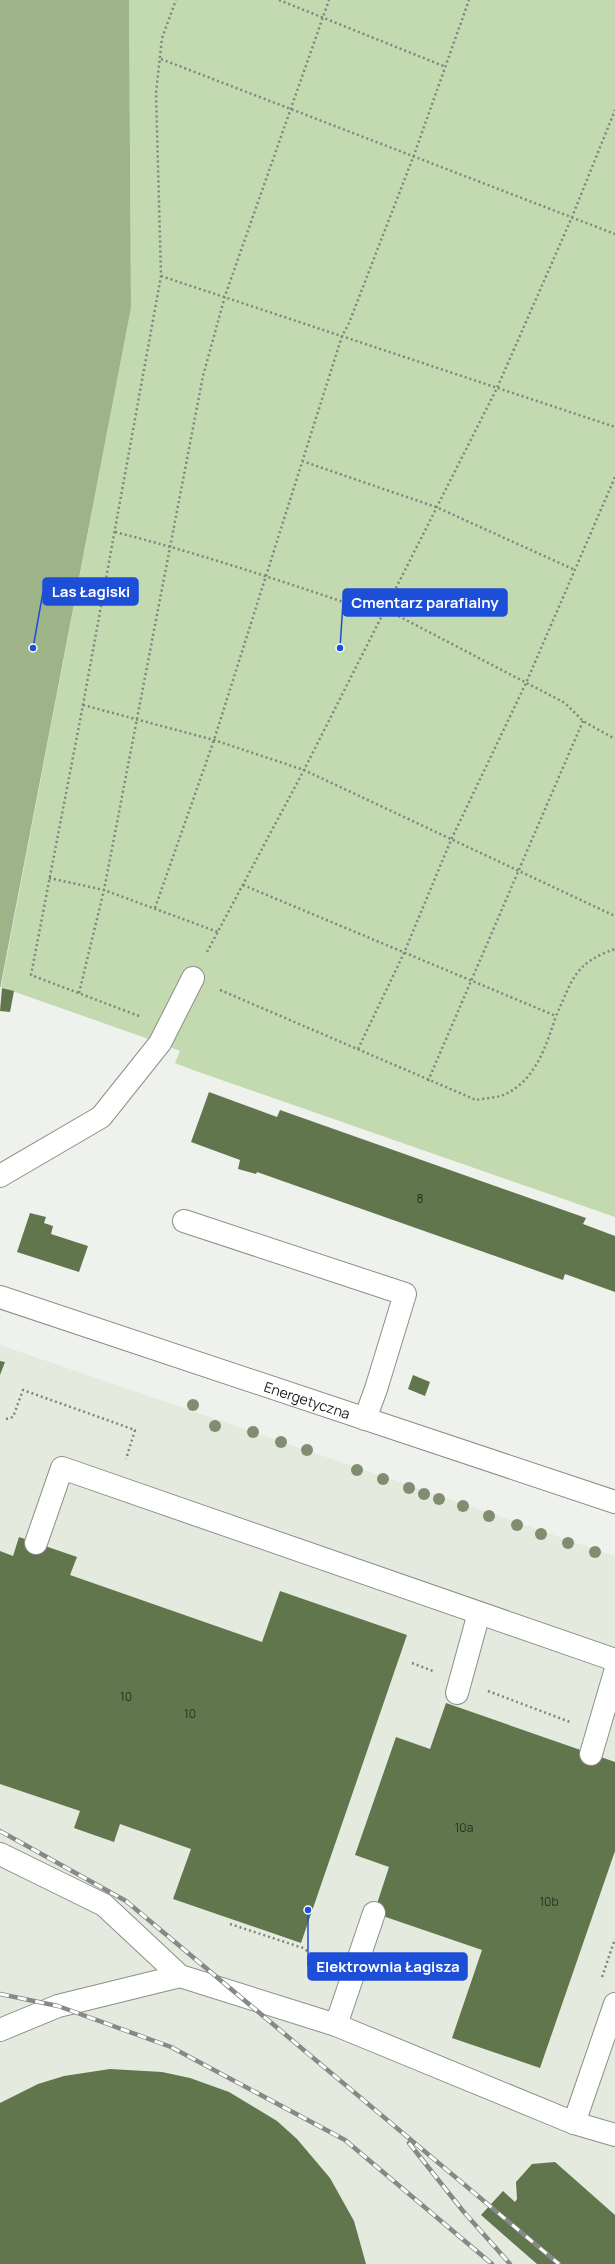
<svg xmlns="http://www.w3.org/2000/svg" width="615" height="2264" viewBox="0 0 615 2264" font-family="Manrope,sans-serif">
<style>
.built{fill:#e4ebde}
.green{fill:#c3d9af}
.forest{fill:#9eb488}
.building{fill:#61764c}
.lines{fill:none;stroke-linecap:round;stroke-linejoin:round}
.minor-casing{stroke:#8d8f8a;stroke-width:24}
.path{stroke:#818380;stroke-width:2.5;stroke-dasharray:2 3;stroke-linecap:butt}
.minor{stroke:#fff;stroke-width:22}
.rail-casing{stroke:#878986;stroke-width:4.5}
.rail{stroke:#fff;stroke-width:3;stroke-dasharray:9;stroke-linecap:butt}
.tree{fill:#808d70}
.labels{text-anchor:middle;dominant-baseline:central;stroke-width:3;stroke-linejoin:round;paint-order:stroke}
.number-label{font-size:12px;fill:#2a3025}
.street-label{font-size:14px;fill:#181918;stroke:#fff}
.leader{fill:none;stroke:#1d4ed8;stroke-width:1.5}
.callout-dot{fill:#1d4ed8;stroke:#fff;stroke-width:1.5}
.callout{fill:#1d4ed8;stroke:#1d4ed8;stroke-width:1.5}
.callout-label{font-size:15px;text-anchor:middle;font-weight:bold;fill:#fff}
</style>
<rect width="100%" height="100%" fill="#eef1ec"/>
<!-- built -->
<path class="built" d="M0 1345 615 1556V2264H0Z"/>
<!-- green -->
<path class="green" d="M129 0H615V1217L193 1070 175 1063 180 1051 160 1043 1 987 131 308Z"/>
<!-- forest -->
<path class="forest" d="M0 0H129L131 308 0 989Z"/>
<!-- building -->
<path class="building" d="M2 988 14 991 10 1012 0 1011Z
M209 1092 277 1117 280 1110 586 1218 583 1224 615 1236V1292L565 1274 563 1280 257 1172 256 1174 238 1169 240 1160 191 1142Z
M30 1213 46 1217 44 1223 53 1226 51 1234 88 1246 79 1272 17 1252Z
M0 1361 5 1362 0 1375Z
M413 1375 430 1382 425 1396 408 1389Z
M19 1537 77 1557 70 1575 262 1642 280 1591 407 1635 301 1943 173 1899 191 1849 120 1824 114 1842 74 1828 80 1811 0 1784V1551L13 1556Z
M446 1703 615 1762V1851L540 2068 452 2038 482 1950 374 1913 389 1867 355 1855 396 1737 430 1749Z
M110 2069 162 2072 190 2078 229 2092 277 2121 297 2139 330 2178 354 2221 366 2264H0V2103L38 2084 64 2076Z
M555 2162 615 2215V2264H537L481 2215 503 2191 515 2202 517 2199 516 2182 532 2164Z"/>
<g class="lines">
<defs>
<g id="minor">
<path d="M0 1176 101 1117 160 1043 193 978"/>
<path d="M184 1221 405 1294 376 1389 365 1419"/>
<path id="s1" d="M0 1297 615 1502"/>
<path d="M36 1543 62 1468 615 1660"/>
<path d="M457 1693 479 1613"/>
<path d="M591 1754 615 1672"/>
<path d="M0 1854 104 1905 180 1976 336 2025 374 1913"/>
<path d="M336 2025 574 2123 615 2135"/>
<path d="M0 2030 58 2006 180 1976"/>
<path d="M574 2123 615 2004"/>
</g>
</defs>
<!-- minor casing -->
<use href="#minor" class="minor-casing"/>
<!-- path -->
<path class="path" d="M279 0 446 67
M161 59 615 234
M161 276 615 427
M302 461 436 507 575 570
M115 532C206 555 293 585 382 615
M385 609 565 703 583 721 615 739
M83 705 214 740 304 770 615 916
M49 878 104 890 218 932
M243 885 556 1016C573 979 574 963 615 949
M155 908 214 740 342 336 349 323 414 155 469 0
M207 952 304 770 497 388 572 217 615 110
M220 990 476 1100C485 1098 498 1098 506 1094 536 1079 546 1046 556 1016
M79 993 104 890 203 376 225 296 329 0
M139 1016 31 975 83 705 161 276 156 93 162 38 176 0
M358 1049 404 953 451 840 526 683 615 477
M428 1081 583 721
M6 1419 13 1417 23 1390 135 1430 126 1459
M412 1663 433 1671
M488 1691 570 1722
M230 1924 303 1948 314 1956 316 1966 311 1976 319 1980
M602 1977 615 1939"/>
<!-- minor -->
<use href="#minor" class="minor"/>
<defs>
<path id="rail" d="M0 1831 126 1901 559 2264
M0 1994 58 2006 171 2047 345 2140 492 2264
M409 2143 463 2211 510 2264"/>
</defs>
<!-- rail casing -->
<use href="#rail" class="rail-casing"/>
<!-- rail -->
<use href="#rail" class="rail"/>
</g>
<!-- trees -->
<g class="tree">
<circle cx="193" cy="1405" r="6"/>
<circle cx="215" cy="1426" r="6"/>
<circle cx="253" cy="1432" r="6"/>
<circle cx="281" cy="1442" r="6"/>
<circle cx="307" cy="1450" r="6"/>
<circle cx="357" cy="1470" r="6"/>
<circle cx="383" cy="1479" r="6"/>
<circle cx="409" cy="1488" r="6"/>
<circle cx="424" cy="1494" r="6"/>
<circle cx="439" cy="1499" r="6"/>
<circle cx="463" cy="1506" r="6"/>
<circle cx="489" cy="1516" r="6"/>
<circle cx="517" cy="1525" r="6"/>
<circle cx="541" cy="1534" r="6"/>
<circle cx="568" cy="1543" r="6"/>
<circle cx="595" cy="1552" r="6"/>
</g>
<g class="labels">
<!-- number labels -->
<g class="number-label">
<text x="420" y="1198">8</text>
<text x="126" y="1696">10</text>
<text x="190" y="1713">10</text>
<text x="464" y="1827">10a</text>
<text x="549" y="1901">10b</text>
</g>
<!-- street labels -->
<g class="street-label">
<text stroke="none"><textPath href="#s1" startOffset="324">Energetyczna</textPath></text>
</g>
</g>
<!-- callouts -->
<path class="leader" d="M33 648L43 592M340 648L343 602M308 1910L308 1966"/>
<g class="callout-dot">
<circle cx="33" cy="648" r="4"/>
<circle cx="340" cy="648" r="4"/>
<circle cx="308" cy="1910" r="4"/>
</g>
<g class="callout">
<rect x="43" y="578" width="95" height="27" rx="4"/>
<rect x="343" y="589" width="164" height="27" rx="4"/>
<rect x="308" y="1953" width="159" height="27" rx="4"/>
</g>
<g class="callout-label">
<text x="91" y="597">Las Łagiski</text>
<text x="425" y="608">Cmentarz parafialny</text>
<text x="388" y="1972">Elektrownia Łagisza</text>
</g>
</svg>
